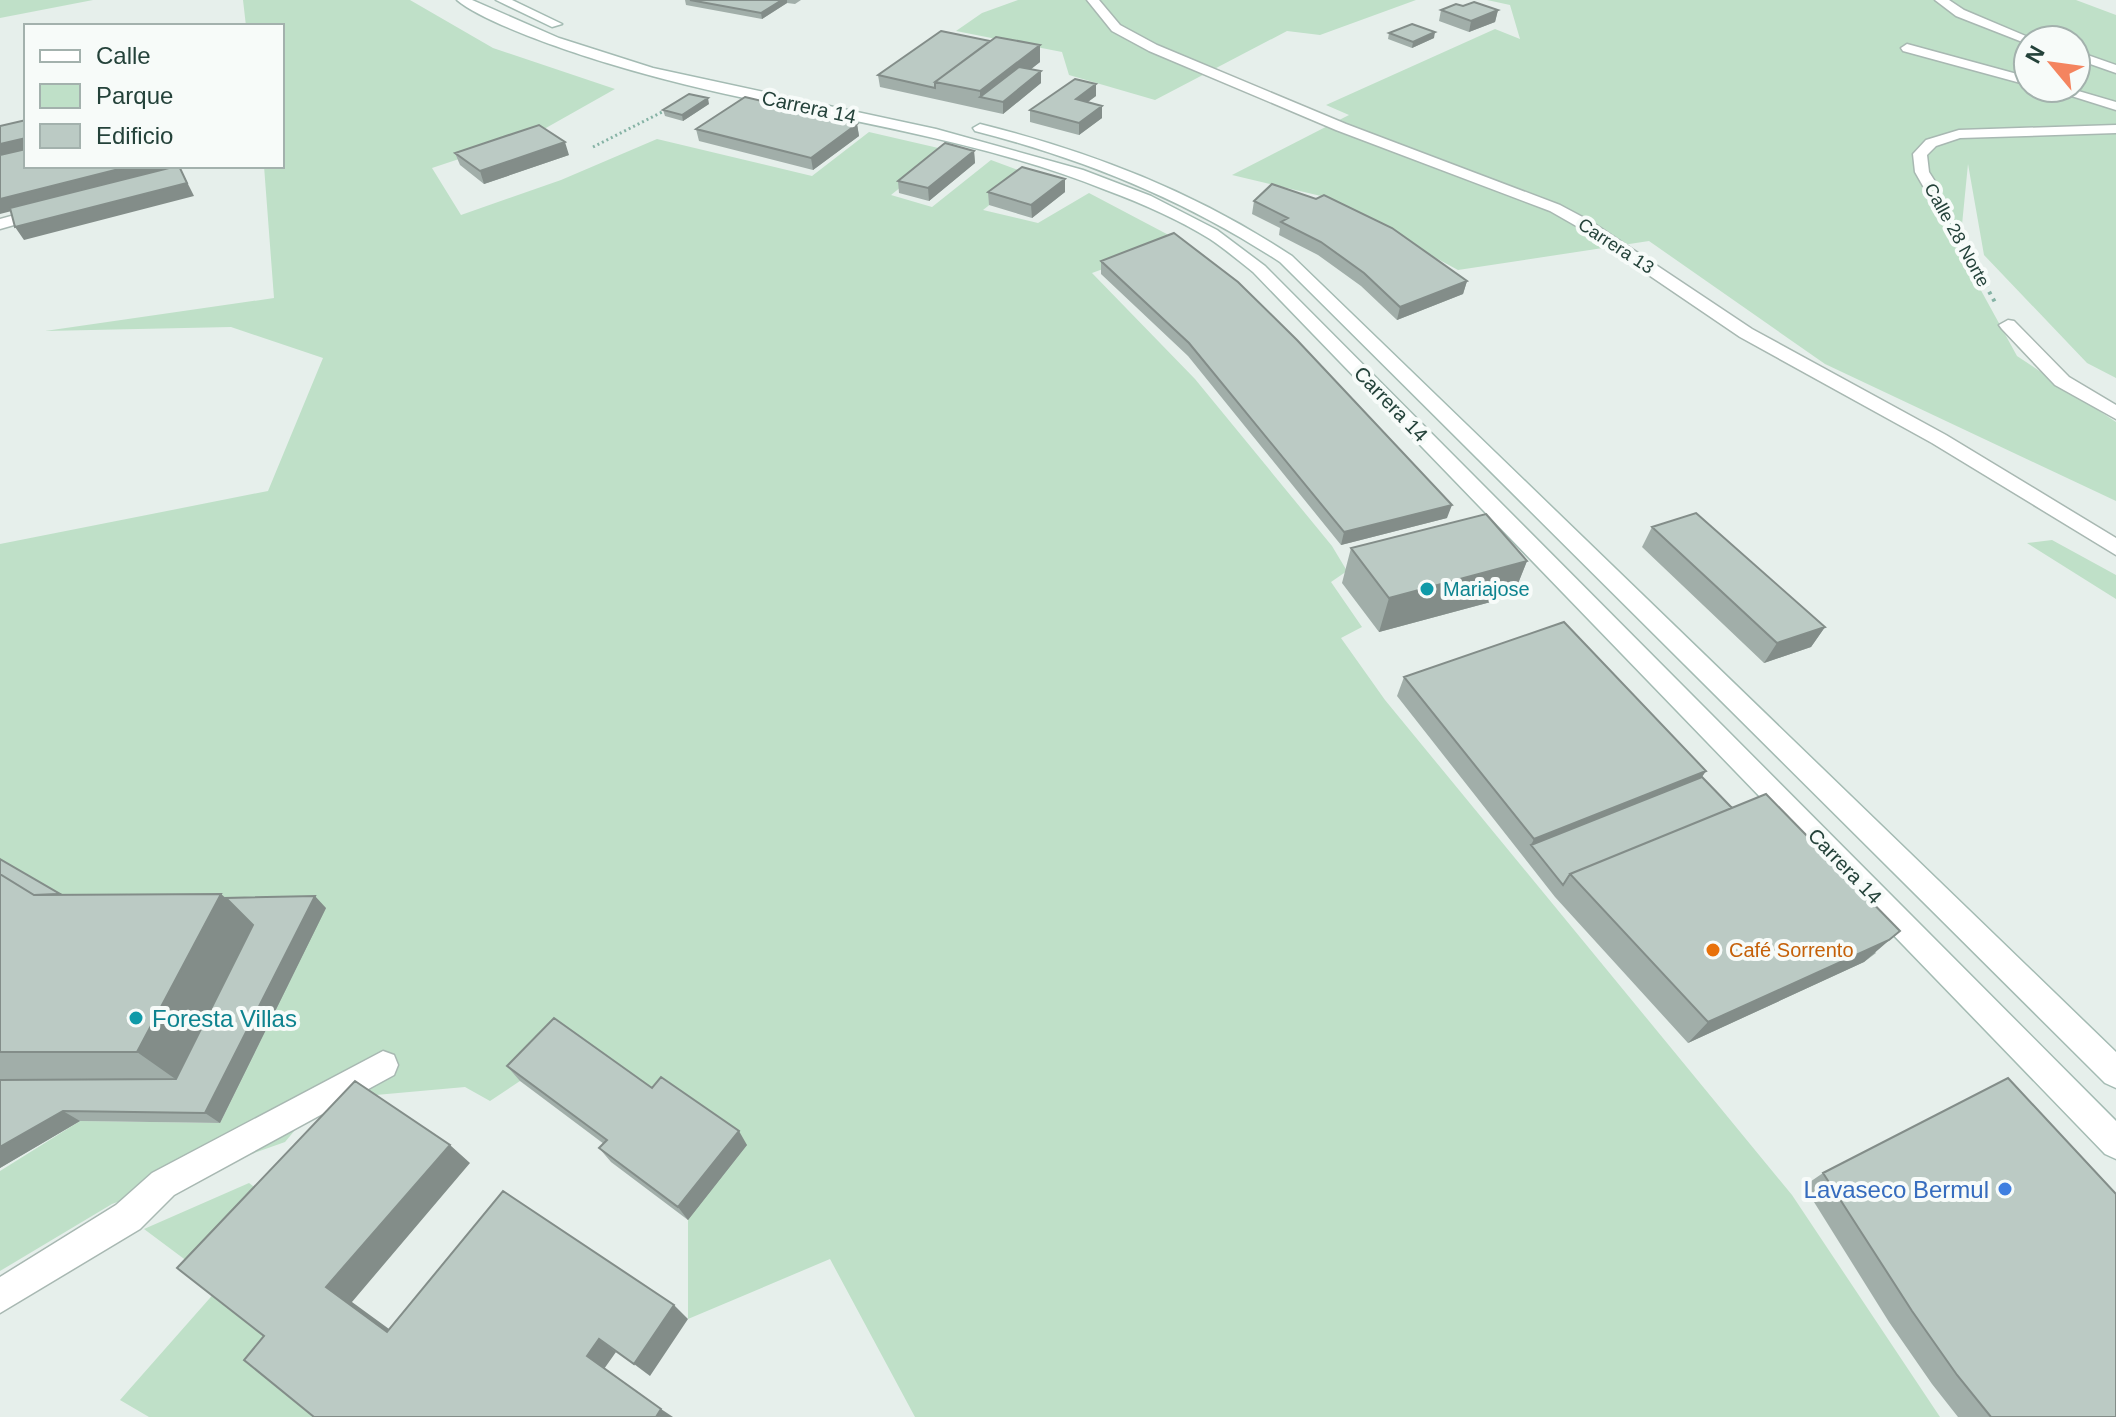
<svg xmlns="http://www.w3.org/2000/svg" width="2116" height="1417" viewBox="0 0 2116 1417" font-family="Helvetica,sans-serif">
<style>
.green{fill:#bfe0c8;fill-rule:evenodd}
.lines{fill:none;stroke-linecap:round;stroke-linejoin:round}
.service-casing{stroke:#a8b8b2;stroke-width:3}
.minor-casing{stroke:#a8b8b2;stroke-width:3}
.secondary-casing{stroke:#a4bbb3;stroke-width:3}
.path-far1{stroke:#86b3a5;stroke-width:3;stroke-dasharray:2 3;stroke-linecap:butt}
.path{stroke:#86b3a5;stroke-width:4;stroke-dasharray:3 5;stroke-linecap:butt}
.service{fill:#fff;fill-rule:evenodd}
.minor{fill:#fff;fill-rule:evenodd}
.secondary{fill:#fff;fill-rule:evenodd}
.wall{fill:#a1aea9}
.shaded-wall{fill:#838d89}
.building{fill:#bbcac4;stroke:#838d89;stroke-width:2}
.culture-dot{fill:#0f9aa8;stroke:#f7fbf9;stroke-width:3}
.food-dot{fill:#e8710a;stroke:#f7fbf9;stroke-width:3}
.shop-dot{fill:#3f7fe0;stroke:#f7fbf9;stroke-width:3}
.labels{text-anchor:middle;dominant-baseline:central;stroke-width:8;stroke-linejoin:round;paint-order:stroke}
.far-street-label{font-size:18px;fill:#24423a;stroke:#f7fbf9}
.street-label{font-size:20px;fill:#24423a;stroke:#f7fbf9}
.culture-label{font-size:20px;fill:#0d838f;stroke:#f7fbf9;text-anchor:start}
.food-label{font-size:20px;fill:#c56008;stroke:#f7fbf9;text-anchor:start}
.near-culture-label{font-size:24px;fill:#0d838f;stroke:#f7fbf9;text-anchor:start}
.near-shop-label{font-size:24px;fill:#366cbe;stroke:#f7fbf9;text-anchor:end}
</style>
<rect width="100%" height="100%" fill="#e6efeb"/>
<!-- green -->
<path class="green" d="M0 0H93L0 18Z
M243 0H410L493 48 615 89 537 133 432 168 461 215 561 180 657 139 812 176 869 132 947 150 891 195 932 207 991 160 1029 174 983 210 1038 223 1089 193 1180 241 1092 273 1195 379 1332 546 1347 571 1331 582 1362 627 1341 638 1385 700 1792 1195 1940 1417H915L830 1259 688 1319V1220L662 1103 566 1034 520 1081 490 1101 465 1087 320 1100 285 1142 112 1204 0 1271V1171L80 1121 220 1123 325 908 89 915 0 862V544L268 491 323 358 231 327 45 331 274 298 264 166H282V26H246Z
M1018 0H1416L1320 35 1287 31 1155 100 1069 75 1062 52 956 31 982 13Z
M1487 0H2076L2116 15V378L2087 363 1984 255 1968 164 1959 255 1961 254 2017 356 2116 422V501L1825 364 1649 241 1458 270 1321 196 1232 175 1349 115 1326 105 1495 29 1520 39 1510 5ZM2028 40H2076V88H2028Z
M2052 540 2116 575V599L2027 543Z
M249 1183 279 1205 211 1279 144 1229Z
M217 1290 292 1349 329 1417H149L120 1400Z"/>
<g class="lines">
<defs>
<path id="service" d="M1907 44 2028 77V85L1903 51 1901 48Z
M2046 88H2068L2116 102V110Z
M44 207 49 209V215L0 229V219Z
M383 1051 394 1055 398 1065 394 1075 174 1195 140 1229 0 1313V1277L116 1205 152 1173Z"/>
<path id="minor" d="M1087 0H1099L1120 25 1157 45 1346 124 1560 205 1590 221 1752 329 1946 435 2116 538V555L1932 443 1740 337 1578 227 1550 211 1336 130 1149 51 1112 31Z
M1935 0H1949L1964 10 2035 40 2025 43 1956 16Z
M2076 51 2116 65V73L2076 59Z
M2116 125V133L1960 138 1936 146 1927 155 1929 172 1936 183 1933 186H1923L1915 172 1913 154 1926 140 1959 130Z
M2008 320 2014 321 2069 377 2116 405V419L2055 385 2002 329 1999 325Z"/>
<path id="secondary" d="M457 0H472L559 38 653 68 936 129 1083 170 1151 196 1217 230 1265 266 2116 1121V1159L2105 1154 1253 272C1239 261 1225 249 1210 239 1178 219 1141 203 1106 190 946 126 772 114 607 63 571 52 484 23 457 0Z
M496 0H512L562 24 552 27Z
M980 124C1092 152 1195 192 1292 256L2116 1052V1088L2105 1083 1280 262C1185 200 1085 159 975 131L973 128Z"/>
</defs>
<!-- service casing -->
<use href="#service" class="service-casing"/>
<!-- minor casing -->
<use href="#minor" class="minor-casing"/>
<!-- secondary casing -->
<use href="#secondary" class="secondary-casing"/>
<!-- path-far1 -->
<path class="path-far1" d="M593 147 670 108
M1940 204 1951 224"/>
<!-- path -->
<path class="path" d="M1950 222 1996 304"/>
<!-- service -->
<use href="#service" class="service"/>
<!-- minor -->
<use href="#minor" class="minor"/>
<!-- secondary -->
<use href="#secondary" class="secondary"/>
</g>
<!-- wall -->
<path class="wall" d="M685 0H801L795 4 787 3 762 19 686 5Z
M1463 6 1498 10 1495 22 1469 32 1439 21 1441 10Z
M1389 33 1434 38 1412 48 1388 39Z
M990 41 1040 45V62L1031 69 1041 83 1003 114 880 87 878 75Z
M1096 96 1088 102 1102 118 1079 135 1030 122V110Z
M709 104 683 121 665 116 663 110Z
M857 124 859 136 813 170 699 141 696 129Z
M974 151 975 163 929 201 899 193 898 181Z
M455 153 569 155 484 184 460 165Z
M1065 179V192L1032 218 989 205 988 192Z
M1316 199 1467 281 1463 294 1397 320 1361 286 1318 255 1279 235 1280 228 1252 214 1254 201Z
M1101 261 1447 518 1341 545 1188 356 1101 274Z
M1652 527 1825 627 1811 647 1764 663 1642 547Z
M1351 548 1527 561 1513 596 1379 632 1342 583Z
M1404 677 1706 771 1702 777 1876 953 1864 962 1688 1043 1555 897 1397 696Z
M0 859 60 894H221L226 898 326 908 220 1123 80 1121 0 1168Z
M507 1066 652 1088 747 1145 688 1220 611 1162 599 1148 604 1144 520 1081Z
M1823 1173 2116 1417H1958L1932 1384 1889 1322 1804 1186Z"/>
<!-- shaded-wall -->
<path class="shaded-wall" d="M782 0H787V3L762 19 761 13Z
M1498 10 1495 22 1469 32 1471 21Z
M1435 32 1434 38 1412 48 1413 42Z
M1040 45V62L992 100 980 97V91Z
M1041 71V83L1003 114V102Z
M1096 84V96L1075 111 1076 99Z
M708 98 709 104 683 121 682 115Z
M1102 106V118L1079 135V123Z
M857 124 859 136 813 170 811 158Z
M26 138V152L0 159V144Z
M565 142 569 155 484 184 480 171Z
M974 151 975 163 929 201 928 188Z
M131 166H188L180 168 194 196 24 240 15 227 180 168 0 214V199Z
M1065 179V192L1032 218 1031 205Z
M1467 281 1463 294 1397 320 1400 307Z
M1452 505 1447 518 1341 545 1344 532Z
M1527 561 1513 596 1379 632 1389 598Z
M1825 627 1811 647 1764 663 1777 643Z
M1706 771 1693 789 1531 845 1534 839Z
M221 894 266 937 191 1090 137 1052Z
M315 896 326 908 220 1123 205 1113Z
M1900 931 1864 962 1688 1043 1708 1022Z
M63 1111 80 1121 0 1168V1147Z
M739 1131 747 1145 688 1220 678 1207Z
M450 1145 470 1163 352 1302 411 1345 387 1332 326 1287Z
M674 1305 688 1319 650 1376 634 1364Z
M599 1339 616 1352 604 1369 587 1356Z
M661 1409 673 1417H656Z"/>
<!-- building -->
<path class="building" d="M690 0H782L761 13Z
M1474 2 1498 10 1471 21 1441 10 1456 4 1463 6Z
M1412 24 1435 32 1413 42 1389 33Z
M941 31 990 41 935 82V88L878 75Z
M996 37 1040 45 980 91 935 82Z
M1019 67 1041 71 1003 102 980 97Z
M1075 79 1096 84 1076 99 1102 106 1079 123 1030 110Z
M689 94 708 98 682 115 663 110Z
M745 97 857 124 811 158 696 129Z
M26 120V138L0 144V126Z
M539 125 565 142 480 171 455 153Z
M945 143 974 151 928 188 898 181Z
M26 149V166H131L0 199V155Z
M177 166H179L187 183 15 227 10 208Z
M1022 167 1065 179 1031 205 988 192Z
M1272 184 1316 199 1324 195 1392 228 1467 281 1400 307 1364 273 1321 242 1281 222 1288 218 1254 201Z
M1174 233 1238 282 1297 340 1452 505 1344 532 1189 343 1101 261Z
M1696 513 1825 627 1777 643 1652 527Z
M1486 514 1527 561 1389 598 1351 548Z
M1564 622 1706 771 1534 839 1404 677Z
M1702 777 1732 808 1570 874 1563 885 1531 845Z
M1766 794 1900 931 1889 940 1708 1022 1570 874Z
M0 859 60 894 34 895 0 874Z
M0 874 34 895 221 894 137 1052H0Z
M315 896 205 1113 63 1111 0 1147V1080L176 1079 253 925 226 898Z
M554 1018 652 1088 661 1077 739 1131 678 1207 599 1148 607 1140 507 1066Z
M2008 1078 2116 1194V1417H1991L1957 1375 1912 1311 1823 1173Z
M355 1081 450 1145 326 1287 387 1332 503 1191 674 1305 634 1364 599 1339 587 1356 661 1409 656 1417H314L244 1360 264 1336 177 1268Z"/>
<!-- markers -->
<g class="culture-dot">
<circle cx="1427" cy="589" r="8"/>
<circle cx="136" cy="1018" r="8"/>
</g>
<circle class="food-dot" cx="1713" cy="950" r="8"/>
<circle class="shop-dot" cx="2005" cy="1189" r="8"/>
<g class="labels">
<!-- far-street labels -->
<g class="far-street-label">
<text transform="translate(1957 235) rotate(61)">Calle 28 Norte</text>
<text transform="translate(1616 246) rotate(33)">Carrera 13</text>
</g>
<!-- street labels -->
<g class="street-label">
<text transform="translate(809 107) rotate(12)">Carrera 14</text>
<text transform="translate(1391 404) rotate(46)">Carrera 14</text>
<text transform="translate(1845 866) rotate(46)">Carrera 14</text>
</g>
<!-- culture labels -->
<g class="culture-label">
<text x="1443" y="589">Mariajose</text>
</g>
<!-- food labels -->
<g class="food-label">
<text x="1729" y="950">Café Sorrento</text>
</g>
<!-- near-culture labels -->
<g class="near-culture-label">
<text x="152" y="1018">Foresta Villas</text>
</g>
<!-- near-shop labels -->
<g class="near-shop-label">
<text x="1989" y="1189">Lavaseco Bermul</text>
</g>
</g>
<!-- legend -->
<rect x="24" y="24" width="260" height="144" fill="#f7fbf9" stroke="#a3b1ad" stroke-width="2"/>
<rect x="40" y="50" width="40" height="12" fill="#ffffff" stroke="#a3b1ad" stroke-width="2"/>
<text x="96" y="64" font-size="24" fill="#24423a">Calle</text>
<rect x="40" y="84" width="40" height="24" fill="#bfe0c8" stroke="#a3b1ad" stroke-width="2"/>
<text x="96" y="104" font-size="24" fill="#24423a">Parque</text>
<rect x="40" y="124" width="40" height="24" fill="#bbcac4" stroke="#a3b1ad" stroke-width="2"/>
<text x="96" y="144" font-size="24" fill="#24423a">Edificio</text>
<!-- north arrow -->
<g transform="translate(2052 64) rotate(299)"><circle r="38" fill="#f7fbf9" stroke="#a3b1ad" stroke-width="2"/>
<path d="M0-6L14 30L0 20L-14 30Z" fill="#f4845f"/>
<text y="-12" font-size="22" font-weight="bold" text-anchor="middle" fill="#24423a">N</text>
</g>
</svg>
